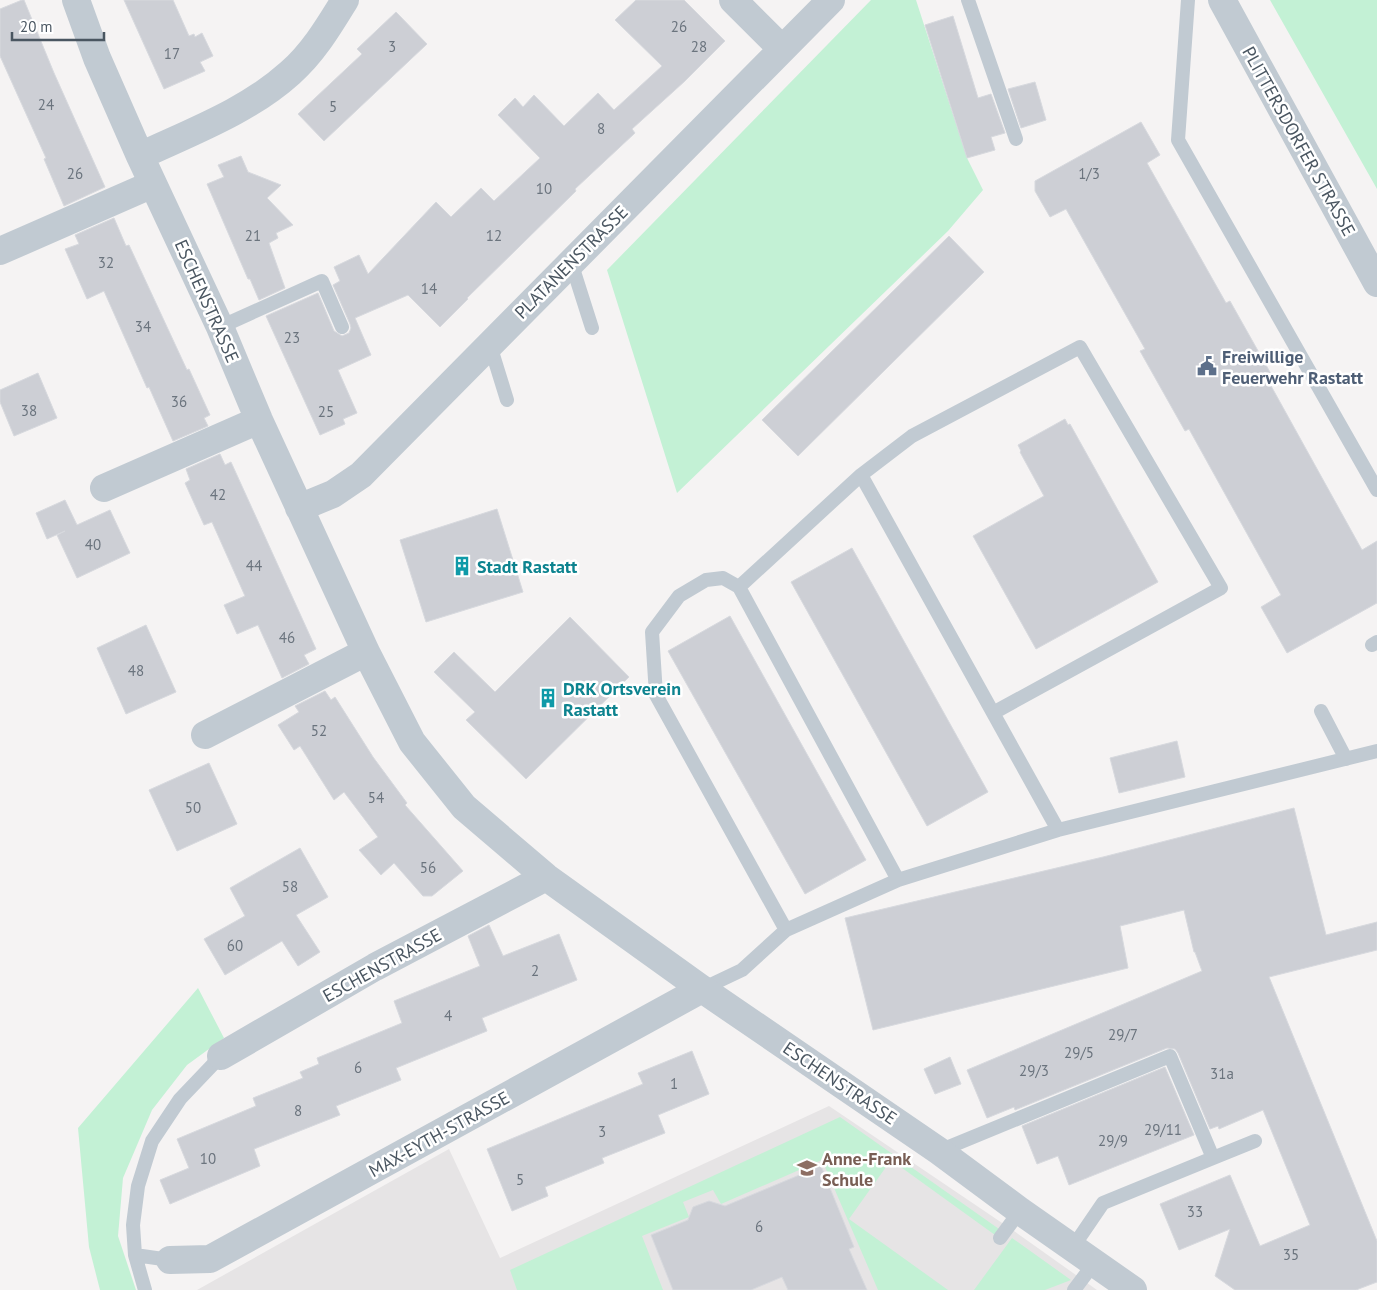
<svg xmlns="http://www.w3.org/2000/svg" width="1377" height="1290" viewBox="0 0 1377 1290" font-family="'PT Sans',sans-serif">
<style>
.education{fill:#e6e4e5}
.green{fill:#c3f1d5}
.building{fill:#cdcfd5;stroke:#d7d9de}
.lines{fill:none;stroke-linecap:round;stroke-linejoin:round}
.service{stroke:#c1cad2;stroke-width:14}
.minor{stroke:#c1cad2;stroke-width:28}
.tertiary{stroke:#c1cad2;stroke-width:28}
.labels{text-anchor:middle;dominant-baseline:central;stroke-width:5;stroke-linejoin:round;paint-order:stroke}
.number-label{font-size:15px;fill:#6b747e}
.street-label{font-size:18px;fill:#4a5661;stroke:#fff}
.service-label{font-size:18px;font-weight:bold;fill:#4e5e75;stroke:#fff;text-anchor:start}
.culture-label{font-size:18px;font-weight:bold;fill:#0d838f;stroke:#fff;text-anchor:start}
.education-label{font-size:18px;font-weight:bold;fill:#785e54;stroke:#fff;text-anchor:start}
</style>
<rect width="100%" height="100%" fill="#f5f3f3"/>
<!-- education -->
<path class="education" d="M829 1106 1014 1231 1097 1290H197L449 1149 500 1258Z"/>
<!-- green -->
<path class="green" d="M871 0H916L967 158 983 190 948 231 677 493 607 270Z
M1270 0H1377V189Z
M198 988 224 1038 187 1065 152 1110 123 1178 118 1236 136 1290H100L89 1247 78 1128Z
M840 1117 999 1229 995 1235 891 1160 849 1219 948 1290H878L822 1160 721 1204 713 1190 683 1202 689 1217 642 1236 663 1290H517L510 1270Z
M1012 1238 1071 1280 1045 1290H974Z"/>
<!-- building -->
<path class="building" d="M22 0H24L54 73 105 187 64 206 44 159 46 158 0 56V9Z
M124 0H173L189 36 194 34 195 37 202 33 213 56 200 62 205 71 164 89Z
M636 0H684L725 41 685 81 632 129 635 133 575 189 576 191 467 298 468 299 440 327 408 295 355 318 371 355 338 370 357 413 343 419 345 424 320 435 266 316 318 293 334 331 342 336 349 333 351 328 350 324 333 285 340 281 334 267 359 255 368 274 436 202 451 217 481 188 494 201 540 158 498 115 515 98 523 107 534 95 564 126 598 93 614 110 662 66 615 20Z
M396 12 427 44 324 141 298 114 362 54 357 49Z
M953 16 978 98 991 94 1005 133 991 137 995 150 967 158 925 25Z
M1035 82 1046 120 1021 128 1008 89Z
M1141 122 1160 155 1147 163 1226 303 1230 301 1275 381 1270 384 1362 550 1377 541V603L1287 653 1261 607 1281 595 1189 429 1185 431 1140 351 1145 349 1066 209 1050 217 1035 191V181Z
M241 156 248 172 281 185 267 198 293 225 276 233 278 238 269 243 285 288 259 300 250 279H248L207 184 224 177 218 165Z
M114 218 126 246 129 245 187 370 189 369 210 415 204 418 208 426 173 441 149 387 147 388 104 291 87 299 65 249 79 244 75 235Z
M949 236 984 272 798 456 762 420Z
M38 373 57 418 14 436 0 402V390Z
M1065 419 1068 425 1070 424 1158 582 1036 649 973 536 1044 496 1020 452 1021 451 1018 445Z
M220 454 225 465 231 462 316 649 304 655 309 664 282 678 258 625 237 634 224 605 245 596 212 522 204 525 185 483 190 480 186 469Z
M65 500 77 525 110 510 130 553 77 578 57 535 65 531 47 539 36 513Z
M497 509 523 592 426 622 400 540Z
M852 548 988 792 927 826 791 582Z
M730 616 866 860 805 894 668 651Z
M570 617 629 677 526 779 466 720 475 712 434 672 454 652 495 692Z
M146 625 176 692 126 714 97 648Z
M325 691 331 700 335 697 373 757 407 803 405 805 463 871 432 896H423L394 863 381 875 359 850 378 837 344 792 334 800 300 746 294 750 278 725 299 712 295 706Z
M1177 741 1185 777 1119 793 1110 758Z
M209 763 237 824 177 851 149 790Z
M1294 808 1326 935 1377 922V950L1269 977 1377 1241V1282L1356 1290H1235L1215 1276 1230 1229 1179 1250 1160 1204 1230 1175 1260 1246 1310 1225 1263 1110 1219 1129 1218 1126 1210 1129 1178 1053 1175 1049 1167 1048 1015 1110 1014 1107 987 1118 967 1070 1202 971 1195 952H1194L1184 910 1120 926 1128 968 873 1030 845 918 1103 857Z
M300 848 328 897 296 915 320 952 298 966 282 941 225 975 204 939 245 916 230 888Z
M489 925 503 956 559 934 577 980 482 1018 487 1031 396 1068 401 1080 336 1106 340 1115 254 1149 260 1166 170 1204 160 1180 189 1168 177 1139 256 1106 253 1098 303 1078 300 1072 319 1064 317 1058 402 1023 394 1001 480 966 468 936Z
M692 1051 709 1094 658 1115 665 1133 602 1158 604 1163 545 1187 548 1196 512 1211 487 1149 643 1084 638 1073Z
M950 1057 961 1084 935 1094 924 1069Z
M1165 1067 1194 1135 1069 1185 1058 1156 1037 1164 1022 1126Z
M821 1166 854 1247 849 1249 867 1290H788L782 1277 751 1290H673L651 1235 688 1220 693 1207 709 1201 725 1206Z"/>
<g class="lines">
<!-- service -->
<path class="service" d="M968 0 1016 139
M1188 0 1178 140 1377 490
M571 262 592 328
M220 327 322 281 342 327
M490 345 507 400
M861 475 739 587 898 880
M739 587 723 578 706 580 679 596 652 632 656 695 786 930
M1372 645 1377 642
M1321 711 1346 759
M993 713 1221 588 1080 347 912 436 861 475 1058 830
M702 989 742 970 786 930 898 880 1058 830 1377 751
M939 1151 1170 1056 1213 1158 1103 1203 1073 1247
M1213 1158 1255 1141
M1000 1238 1020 1211
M135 1255 170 1260
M145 1290 135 1255 133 1225 138 1186 152 1141 180 1099 221 1056
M1074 1290 1095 1262"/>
<!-- minor -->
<path class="minor" d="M76 0 97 58 140 156 220 327 259 420 366 652 412 742 464 807 546 877 702 989 939 1151 1020 1211 1133 1290
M733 0 782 49
M140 156C191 132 248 111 290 73 313 53 329 26 345 0
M0 251 153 184
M104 488 259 420
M299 508 333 494 361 475 831 0
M205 735 366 652
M221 1056 375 967 546 877
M170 1260 210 1259 702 989"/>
<!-- tertiary -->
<path class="tertiary" d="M1222 0 1377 283"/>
</g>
<!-- icons -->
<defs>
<symbol id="civic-bare" viewBox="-9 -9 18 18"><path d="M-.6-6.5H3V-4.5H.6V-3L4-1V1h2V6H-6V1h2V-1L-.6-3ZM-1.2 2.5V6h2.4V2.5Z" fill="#5c6f8a" stroke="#fff" stroke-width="2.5" paint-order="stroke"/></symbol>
<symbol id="building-bare" viewBox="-9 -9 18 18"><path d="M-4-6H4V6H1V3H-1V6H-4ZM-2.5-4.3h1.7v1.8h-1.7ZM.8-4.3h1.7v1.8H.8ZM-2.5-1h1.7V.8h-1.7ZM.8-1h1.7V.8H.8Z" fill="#0f9aa8" stroke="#fff" stroke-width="2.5" paint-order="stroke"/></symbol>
<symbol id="school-bare" viewBox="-9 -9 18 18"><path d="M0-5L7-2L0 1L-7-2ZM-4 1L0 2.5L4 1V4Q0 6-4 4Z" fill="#8d6e63" stroke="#fff" stroke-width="2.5" paint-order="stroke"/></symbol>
</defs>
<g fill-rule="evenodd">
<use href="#civic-bare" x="1193" y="352" width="28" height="28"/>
<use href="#building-bare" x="448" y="552" width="28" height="28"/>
<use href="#building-bare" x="534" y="684" width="28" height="28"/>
<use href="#school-bare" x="793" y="1154" width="28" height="28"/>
</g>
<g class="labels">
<!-- number labels -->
<g class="number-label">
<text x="679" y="26">26</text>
<text x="392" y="46">3</text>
<text x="699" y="46">28</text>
<text x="172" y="53">17</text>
<text x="46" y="104">24</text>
<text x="333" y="106">5</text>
<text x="601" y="128">8</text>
<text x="75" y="173">26</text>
<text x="1089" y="173">1/3</text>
<text x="544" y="188">10</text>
<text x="253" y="235">21</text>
<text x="494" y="235">12</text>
<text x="106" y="262">32</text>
<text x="429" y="288">14</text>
<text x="143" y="326">34</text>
<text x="292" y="337">23</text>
<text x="179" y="401">36</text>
<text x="29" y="410">38</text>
<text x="326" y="411">25</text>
<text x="218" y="494">42</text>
<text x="93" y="544">40</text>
<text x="254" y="565">44</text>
<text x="287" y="637">46</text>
<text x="136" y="670">48</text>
<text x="319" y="730">52</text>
<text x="376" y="797">54</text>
<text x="193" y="807">50</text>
<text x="428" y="867">56</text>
<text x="290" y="886">58</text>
<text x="235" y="945">60</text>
<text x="535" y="970">2</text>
<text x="448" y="1015">4</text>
<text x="1123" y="1034">29/7</text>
<text x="1079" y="1052">29/5</text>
<text x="358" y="1067">6</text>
<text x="1034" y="1070">29/3</text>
<text x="1222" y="1073">31a</text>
<text x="674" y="1083">1</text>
<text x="298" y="1110">8</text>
<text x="1163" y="1129">29/11</text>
<text x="602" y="1131">3</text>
<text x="1113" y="1140">29/9</text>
<text x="208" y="1158">10</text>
<text x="520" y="1179">5</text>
<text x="1195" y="1211">33</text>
<text x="759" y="1226">6</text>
<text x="1291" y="1254">35</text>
</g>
<!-- street labels -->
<g class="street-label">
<text transform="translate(1299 141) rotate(61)">PLITTERSDORFER STRASSE</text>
<text transform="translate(571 262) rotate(-45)">PLATANENSTRASSE</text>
<text transform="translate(207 301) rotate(66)">ESCHENSTRASSE</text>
<text transform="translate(382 965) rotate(-29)">ESCHENSTRASSE</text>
<text transform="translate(840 1083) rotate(34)">ESCHENSTRASSE</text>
<text transform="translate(439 1134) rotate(-29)">MAX-EYTH-STRASSE</text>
</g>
<!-- service labels -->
<g class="service-label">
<text x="1222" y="356">Freiwillige<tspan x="1222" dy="21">Feuerwehr Rastatt</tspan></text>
</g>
<!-- culture labels -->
<g class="culture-label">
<text x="477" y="566">Stadt Rastatt</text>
<text x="563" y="688">DRK Ortsverein<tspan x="563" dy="21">Rastatt</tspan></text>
</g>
<!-- education labels -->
<g class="education-label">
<text x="822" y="1158">Anne-Frank<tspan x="822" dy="21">Schule</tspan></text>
</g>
</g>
<!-- scale -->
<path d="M12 32v8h92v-8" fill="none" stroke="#4a5661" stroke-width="2.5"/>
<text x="20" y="32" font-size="15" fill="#4a5661" stroke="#ffffff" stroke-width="4" paint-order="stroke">20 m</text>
</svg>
